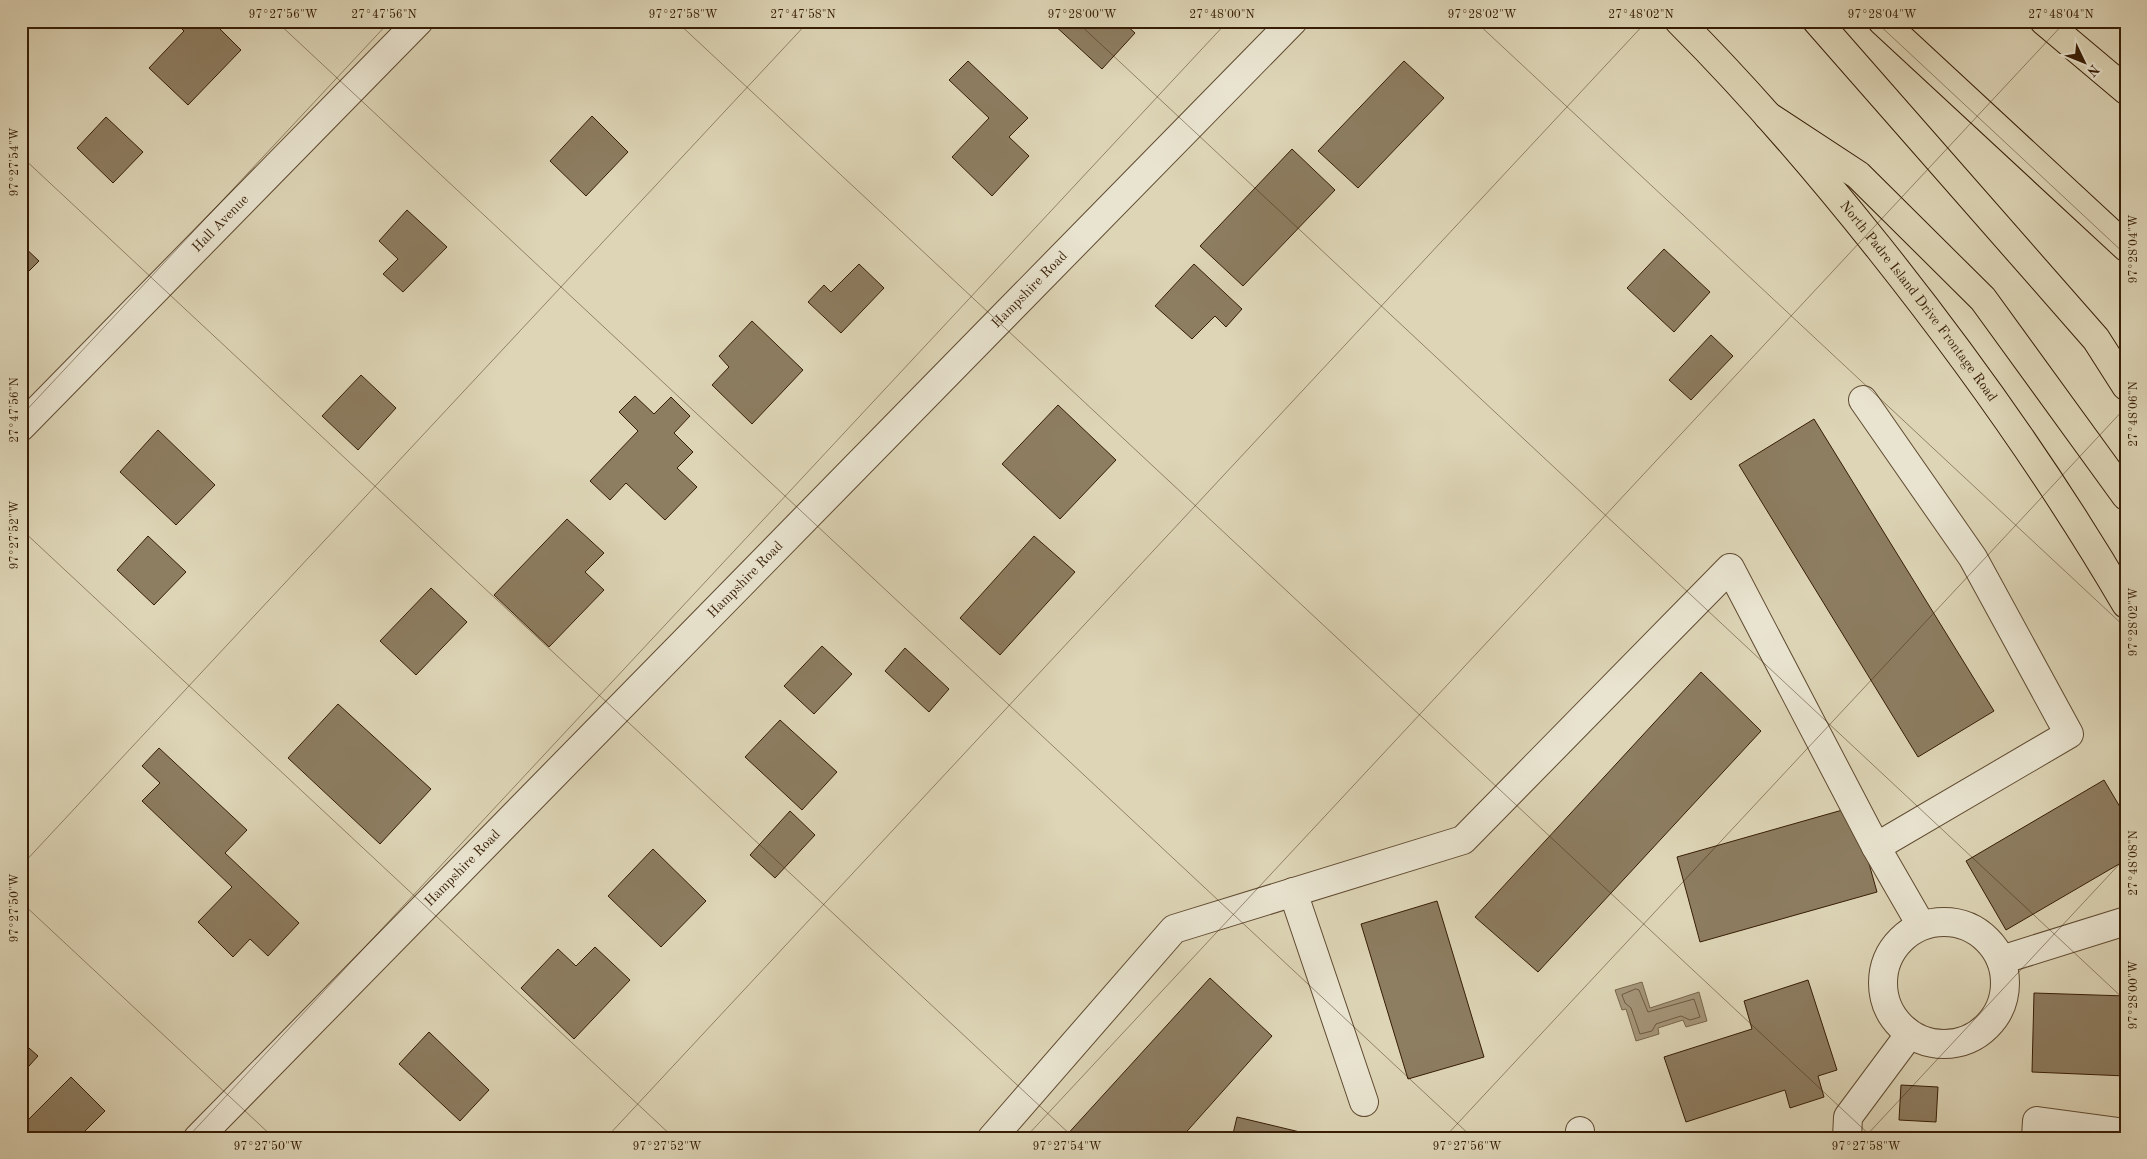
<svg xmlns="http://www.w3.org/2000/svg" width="2147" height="1159" viewBox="0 0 2147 1159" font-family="'Old Standard TT',serif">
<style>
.water{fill:#a5967a;stroke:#79664b}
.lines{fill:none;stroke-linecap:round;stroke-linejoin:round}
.shore{stroke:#6e5a40;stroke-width:1}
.building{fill:#8d7d61;stroke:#371d05}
.minor-casing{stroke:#604b31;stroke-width:30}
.major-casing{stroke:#371d05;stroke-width:30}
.highway-casing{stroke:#371d05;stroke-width:30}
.minor{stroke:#e9e4d0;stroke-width:28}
.major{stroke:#ddd5b6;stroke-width:28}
.highway{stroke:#ddd5b6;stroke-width:28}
.ticks{fill:none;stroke:#371d05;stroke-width:1;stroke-opacity:0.45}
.labels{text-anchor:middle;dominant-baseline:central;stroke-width:4;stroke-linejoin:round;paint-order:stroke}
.street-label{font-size:14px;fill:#371d05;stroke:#e9e4d0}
.neatline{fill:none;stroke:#371d05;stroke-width:2}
.ticks-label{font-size:12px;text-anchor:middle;fill:#371d05}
</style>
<rect width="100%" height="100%" fill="#ddd5b6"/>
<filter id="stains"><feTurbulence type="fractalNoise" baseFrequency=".004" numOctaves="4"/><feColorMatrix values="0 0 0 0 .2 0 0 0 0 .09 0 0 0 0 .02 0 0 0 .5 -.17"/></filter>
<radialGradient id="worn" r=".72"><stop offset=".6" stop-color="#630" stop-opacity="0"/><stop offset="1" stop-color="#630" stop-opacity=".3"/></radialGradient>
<!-- water -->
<path class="water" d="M1642 982 1650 1008 1699 992 1707 1021 1686 1027 1683 1020 1658 1028 1659 1034 1636 1041 1626 1009 1622 1010 1615 990Z"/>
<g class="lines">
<!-- shore -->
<path class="shore" d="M1636 989 1639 990 1648 1012 1694 999 1700 1017 1690 1020 1681 1016 1656 1024 1652 1031 1640 1034 1631 1008 1625 1003 1622 995Z"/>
</g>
<!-- building -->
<path class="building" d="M174 21H212L241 50 188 105 149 68 184 31Z
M1053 21H1122L1135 33 1102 69 1052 23Z
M1475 21H1491L1483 29Z
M968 61 1028 118 1009 137 1029 156 992 196 952 157 989 118 949 80Z
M1404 61 1444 98 1358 188 1318 151Z
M592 116 628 152 586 196 550 161Z
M106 117 143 152 113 183 77 148Z
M1292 149 1335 190 1243 286 1200 246Z
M407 210 447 247 403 292 383 274 398 259 379 241Z
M21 244 39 261 21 279Z
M1664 249 1710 292 1674 332 1627 288Z
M859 264 884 288 841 333 808 302 824 285 831 292Z
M1194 264 1242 309 1226 327 1215 316 1192 339 1155 306Z
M752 321 803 370 752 424 712 385 729 367 719 356Z
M1711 335 1733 356 1691 400 1669 380Z
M361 375 396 408 358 450 322 416Z
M635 396 654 414 671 397 690 416 674 433 693 452 677 468 697 487 665 520 626 483 610 500 590 481 638 431 619 412Z
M1058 405 1116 460 1060 519 1002 464Z
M1814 419 1994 711 1918 757 1739 465Z
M158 430 215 485 176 525 120 472Z
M567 519 604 553 585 572 604 590 549 647 494 595Z
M148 536 186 572 154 605 117 570Z
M1034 536 1075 572 1000 655 960 618Z
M431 588 467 622 416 675 380 641Z
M822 646 852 674 814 714 784 686Z
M905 648 949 689 929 712 885 671Z
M1701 672 1761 731 1538 972 1475 917Z
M338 704 431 789 380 844 288 758Z
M780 720 837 772 802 810 745 757Z
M159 748 247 830 225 853 299 923 268 956 250 939 233 957 198 922 232 887 142 801 160 783 142 766Z
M2104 780 2126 817V860L2006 930 1966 861Z
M1853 807 1877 892 1700 942 1677 857Z
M790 811 815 835 775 878 750 855Z
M653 849 706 901 661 947 608 896Z
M1437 901 1484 1057 1408 1079 1361 924Z
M595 947 630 980 574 1039 521 988 558 949 576 966Z
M1210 978 1272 1036 1181 1138H1064Z
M1808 980 1837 1070 1818 1076 1824 1097 1790 1108 1785 1090 1686 1122 1664 1057 1752 1029 1744 1001Z
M2034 993 2126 996V1076L2032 1072Z
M429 1032 489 1090 460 1121 399 1064Z
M21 1041 38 1056 21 1075Z
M71 1077 105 1111 78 1138H21V1127Z
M1901 1085 1938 1087 1936 1122 1899 1120Z
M1237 1117 1325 1138H1232Z"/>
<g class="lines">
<defs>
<g id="minor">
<path d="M1863 400 1973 558 2069 734 1876 847"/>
<path id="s1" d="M21 427 419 21"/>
<path d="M1293 892 1364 1102"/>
<circle cx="1944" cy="983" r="61"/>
<path d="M2001 960 2126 921"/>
<path id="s2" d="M198 1138 1293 21"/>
<path d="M992 1138 1174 929 1463 840 1730 568 1876 847 1921 925"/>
<path d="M1579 1138 1580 1131"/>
<path d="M1847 1138 1848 1117 1909 1035"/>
<path d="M2036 1138 2037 1121 2126 1133"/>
</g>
<g id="major">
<path id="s3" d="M1679 21C1750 92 1816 169 1879 248 1969 361 2053 479 2126 604"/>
</g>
<path id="highway" d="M1817 21 2096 339 2126 386
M1882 21 2126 247
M2044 21 2126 90
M1768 116 1858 175 1983 299 2126 496"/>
</defs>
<!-- minor casing -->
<use href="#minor" class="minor-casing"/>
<!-- major casing -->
<use href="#major" class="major-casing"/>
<!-- highway casing -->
<use href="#highway" class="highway-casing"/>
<!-- minor -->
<use href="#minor" class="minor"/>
<!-- major -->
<use href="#major" class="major"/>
<!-- highway -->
<use href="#highway" class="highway"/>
</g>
<!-- ticks -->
<path class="ticks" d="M276 21 1473 1138M676 21 1873 1138M1076 21 2126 1001M1475 21 2126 628M1875 21 2126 255M21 156 1074 1138M21 416 390 21M21 529 674 1138M21 866 809 21M21 902 274 1138M187 1138 1228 21M606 1138 1647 21M1025 1138 2066 21M1444 1138 2126 407M1864 1138 2126 857"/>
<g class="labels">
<!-- street labels -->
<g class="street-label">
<text stroke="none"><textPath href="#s1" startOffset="285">Hall Avenue</textPath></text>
<text stroke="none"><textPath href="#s2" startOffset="1188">Hampshire Road</textPath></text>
<text stroke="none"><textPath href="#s3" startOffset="369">North Padre Island Drive Frontage Road</textPath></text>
<text stroke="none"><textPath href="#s2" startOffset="782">Hampshire Road</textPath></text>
<text stroke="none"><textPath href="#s2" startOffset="378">Hampshire Road</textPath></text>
</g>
</g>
<!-- margin -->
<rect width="2147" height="1159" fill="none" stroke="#ddd5b6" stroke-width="55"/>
<!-- north arrow -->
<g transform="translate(2084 62) rotate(133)" stroke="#e9e4d0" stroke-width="4" paint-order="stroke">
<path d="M0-4L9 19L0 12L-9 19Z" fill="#371d05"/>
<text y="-8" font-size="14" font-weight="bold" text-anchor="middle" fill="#371d05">N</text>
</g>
<rect x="28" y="28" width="2092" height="1104" class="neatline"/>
<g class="ticks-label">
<text x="283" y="18">97°27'56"W</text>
<text x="384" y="18">27°47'56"N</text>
<text x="683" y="18">97°27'58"W</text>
<text x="803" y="18">27°47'58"N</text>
<text x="1082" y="18">97°28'00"W</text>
<text x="1222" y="18">27°48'00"N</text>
<text x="1482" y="18">97°28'02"W</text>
<text x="1641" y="18">27°48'02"N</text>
<text x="1882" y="18">97°28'04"W</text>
<text x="2061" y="18">27°48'04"N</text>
<text transform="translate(14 162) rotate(-90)" y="4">97°27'54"W</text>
<text transform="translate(2133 249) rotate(-90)" y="4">97°28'04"W</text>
<text transform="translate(14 410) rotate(-90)" y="4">27°47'56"N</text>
<text transform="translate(2133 414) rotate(-90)" y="4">27°48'06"N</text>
<text transform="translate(14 535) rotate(-90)" y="4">97°27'52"W</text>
<text transform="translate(2133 622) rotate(-90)" y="4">97°28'02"W</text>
<text transform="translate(2133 863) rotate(-90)" y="4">27°48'08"N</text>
<text transform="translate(14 908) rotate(-90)" y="4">97°27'50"W</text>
<text transform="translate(2133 995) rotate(-90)" y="4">97°28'00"W</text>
<text x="268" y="1150">97°27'50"W</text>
<text x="667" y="1150">97°27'52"W</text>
<text x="1067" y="1150">97°27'54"W</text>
<text x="1467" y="1150">97°27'56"W</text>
<text x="1866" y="1150">97°27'58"W</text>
</g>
<rect width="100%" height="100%" filter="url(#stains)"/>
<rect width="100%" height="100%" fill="url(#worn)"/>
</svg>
